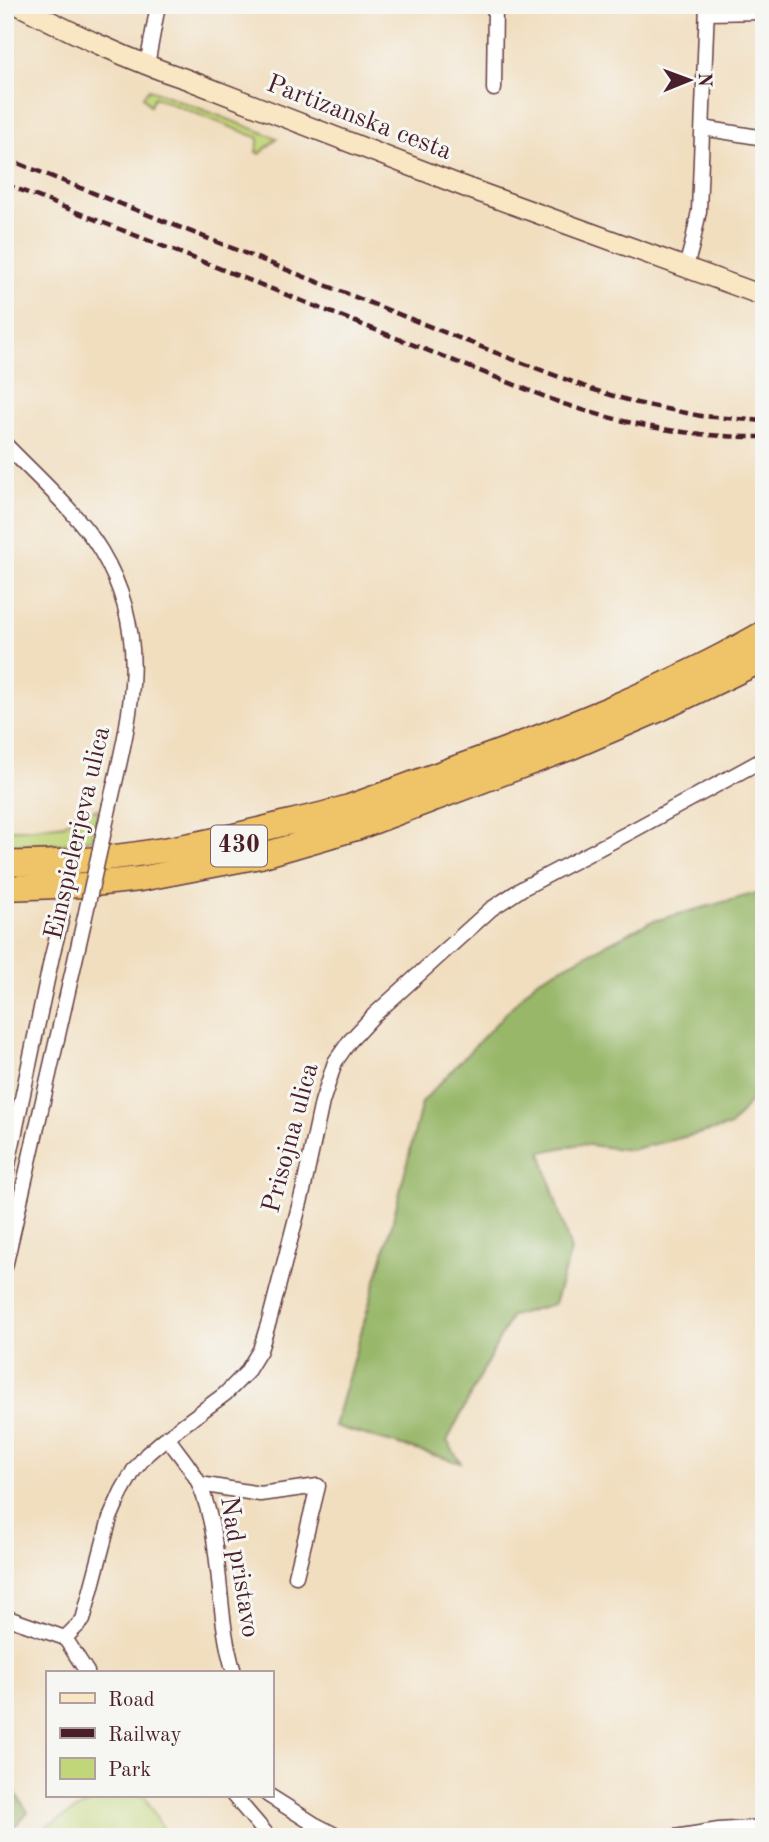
<svg xmlns="http://www.w3.org/2000/svg" width="769" height="1842" viewBox="0 0 769 1842" font-family="'Old Standard TT',serif">
<style>
.green{fill:#c1d679;stroke:#867a52;stroke-width:2}
.forest{fill:#98b769;stroke:#716b4a;stroke-width:2}
.lines{fill:none;stroke-linecap:round;stroke-linejoin:round}
.street-casing{stroke:#633c41;stroke-width:17}
.secondary-casing{stroke:#633c41;stroke-width:22}
.highway-casing{stroke:#633c41;stroke-width:27}
.street{stroke:#fff;stroke-width:14}
.secondary{stroke:#f9e7c3;stroke-width:19}
.highway{stroke:#efc469;stroke-width:24}
.rail{stroke:#4a1f2b;stroke-width:4.5;stroke-dasharray:10 5;stroke-linecap:butt}
.street-bridge-casing{stroke:#633c41;stroke-width:17;stroke-linecap:butt}
.street-bridge{stroke:#fff;stroke-width:14}
.labels{text-anchor:middle;dominant-baseline:central;stroke-width:6;stroke-linejoin:round;paint-order:stroke}
.shield{fill:#f6f6f2;stroke:#7e6067;stroke-width:2}
.shield-label{font-size:24px;font-weight:bold;fill:#4a1f2b}
.street-label{font-size:26px;fill:#4a1f2b;stroke:#f6f6f2}
</style>
<rect width="100%" height="100%" fill="#f6f6f2"/>
<filter id="ink" filterUnits="userSpaceOnUse"><feTurbulence type="fractalNoise" baseFrequency=".0143" numOctaves="2"/><feDisplacementMap in="SourceGraphic" scale="14" xChannelSelector="R" yChannelSelector="G"/><feConvolveMatrix kernelMatrix="1 2 1 2 8 2 1 2 1" color-interpolation-filters="sRGB"/></filter>
<filter id="wash" filterUnits="userSpaceOnUse"><feTurbulence type="fractalNoise" baseFrequency=".00686" numOctaves="4" result="noise"/><feDisplacementMap in="SourceGraphic" scale="28" xChannelSelector="R" yChannelSelector="G"/><feGaussianBlur stdDeviation="1.57" result="paint"/><feColorMatrix in="noise" values="0 0 0 0 0 0 0 0 0 0 0 0 0 0 0 0 0 1.4 0 .05"/><feComposite in="paint" operator="in"/></filter>
<g filter="url(#wash)">
<rect width="100%" height="100%" fill="#f1debf"/>
<!-- green -->
<path class="green" d="M149 89 277 138 260 154 256 152 259 138 154 97 150 106 143 96Z
M98 809 92 839 66 844 5 845V829H26L65 824 76 813Z
M104 1795H144L167 1837H45L41 1829Z"/>
<!-- forest -->
<path class="forest" d="M764 891V1083L731 1126 630 1150 580 1144 541 1152 571 1251 554 1304 511 1316 447 1441 461 1463 334 1426 391 1228 422 1102 537 980 650 922Z
M9 1784 28 1812 5 1837V1785Z"/>
</g>
<g filter="url(#ink)">
<g class="lines">
<defs>
<path id="street" d="M707 13 764 12
M147 65 158 5
M494 89 495 5
M703 128 764 138
M686 267 692 245 699 211 707 5
M5 444C35 475 79 514 101 551 152 636 131 714 110 804
M5 1179 52 956 62 917
M5 1267 84 921
M167 1437C177 1452 194 1470 200 1486 224 1545 215 1612 234 1672
M200 1484 260 1494 318 1486 296 1576
M5 1617 65 1638
M65 1638 83 1620 110 1518 122 1491 134 1470 147 1454 167 1437 225 1394 246 1373 260 1350 270 1318 303 1191 322 1102 335 1062 349 1042 374 1015 491 909 523 888 630 832 764 759
M65 1638 87 1672
M233 1795 269 1837
M268 1795 314 1824 339 1837
M675 1837 719 1830 764 1827"/>
<path id="secondary" d="M18 5C73 33 128 60 186 79L465 187 764 296"/>
<path id="highway" d="M5 863C99 865 192 848 282 824 304 819 327 814 349 807 384 795 419 781 453 769 560 731 666 689 764 633
M5 888 84 885 140 879 260 856 356 828 569 748 660 709 764 659"/>
</defs>
<!-- street casing -->
<use href="#street" class="street-casing"/>
<!-- secondary casing -->
<use href="#secondary" class="secondary-casing"/>
<!-- highway casing -->
<use href="#highway" class="highway-casing"/>
<!-- street -->
<use href="#street" class="street"/>
<!-- secondary -->
<use href="#secondary" class="secondary"/>
<!-- highway -->
<use href="#highway" class="highway"/>
<!-- rail -->
<path class="rail" d="M5 158 499 354 591 389 637 403 701 416 764 421
M5 184 561 403C626 425 695 438 764 437"/>
<defs>
<path id="street-bridge" d="M84 921 110 804"/>
</defs>
<!-- street-bridge casing -->
<use href="#street-bridge" class="street-bridge-casing"/>
<!-- street-bridge -->
<use href="#street-bridge" class="street-bridge"/>
</g>
</g>
<g class="labels">
<!-- shield labels -->
<rect class="shield" x="211" y="825.5" width="56" height="41" rx="5"/>
<g class="shield-label">
<text x="239" y="846">430</text>
</g>
<!-- street labels -->
<g class="street-label">
<text transform="translate(359 118) rotate(21)">Partizanska cesta</text>
<text transform="translate(78 833) rotate(-77)">Einspielerjeva ulica</text>
<text transform="translate(291 1138) rotate(-75)">Prisojna ulica</text>
<text transform="translate(239 1567) rotate(81)">Nad pristavo</text>
</g>
</g>
<!-- margin -->
<rect width="769" height="1842" fill="none" stroke="#f6f6f2" stroke-width="28"/>
<!-- legend -->
<rect x="46" y="1671" width="228" height="126" fill="#f6f6f2" stroke="#b1a0a2" stroke-width="2"/>
<rect x="60" y="1693" width="35" height="10" fill="#f9e7c3" stroke="#b1a0a2" stroke-width="2"/>
<text x="108" y="1706" font-size="21" fill="#4a1f2b">Road</text>
<rect x="60" y="1728" width="35" height="10" fill="#4a1f2b" stroke="#b1a0a2" stroke-width="2"/>
<text x="108" y="1741" font-size="21" fill="#4a1f2b">Railway</text>
<rect x="60" y="1758" width="35" height="21" fill="#c1d679" stroke="#b1a0a2" stroke-width="2"/>
<text x="108" y="1776" font-size="21" fill="#4a1f2b">Park</text>
<!-- north arrow -->
<g transform="translate(689 80) rotate(89)" stroke="#f6f6f2" stroke-width="5" paint-order="stroke">
<path d="M0-5L12 26L0 18L-12 26Z" fill="#4a1f2b"/>
<text y="-10" font-size="19" font-weight="bold" text-anchor="middle" fill="#4a1f2b">N</text>
</g>
</svg>
